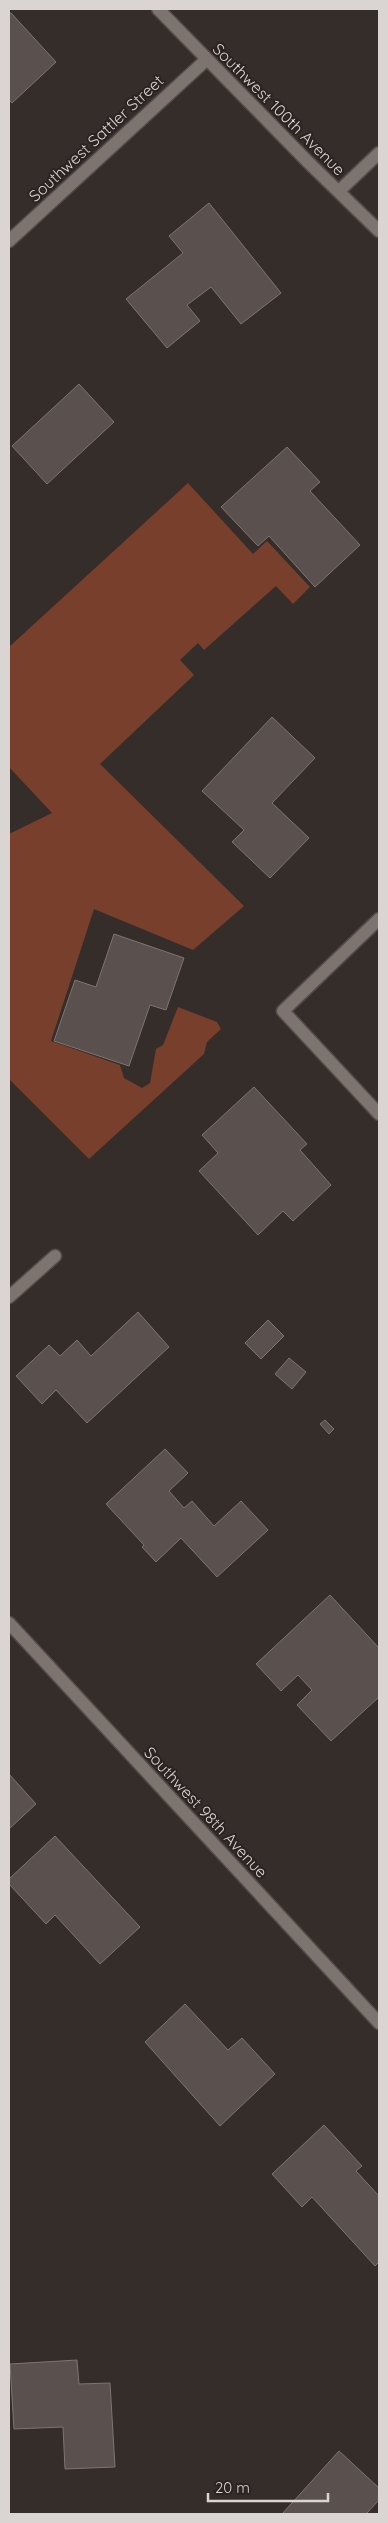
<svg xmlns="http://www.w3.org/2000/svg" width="388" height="2523" viewBox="0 0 388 2523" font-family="Quicksand,sans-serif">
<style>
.green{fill:#783f2c}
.building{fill:#5a514e;stroke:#7e7471}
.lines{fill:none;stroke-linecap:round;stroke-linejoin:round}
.service-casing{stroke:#524b49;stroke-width:15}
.minor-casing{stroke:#524b49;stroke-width:15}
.tertiary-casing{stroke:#524b49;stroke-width:15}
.service{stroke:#7d7470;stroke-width:12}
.minor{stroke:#7d7470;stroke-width:12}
.tertiary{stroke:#7d7470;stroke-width:12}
.labels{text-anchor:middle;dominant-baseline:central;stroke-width:4;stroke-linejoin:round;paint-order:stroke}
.street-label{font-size:16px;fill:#dad5d3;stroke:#2b2321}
</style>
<rect width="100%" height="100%" fill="#352d2a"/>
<!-- green -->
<path class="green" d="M188 483 253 554 267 541 310 587 293 604 276 586 204 650 198 643 180 660 194 675 100 764 244 906 193 950 94 909 51 1041 120 1065 124 1078 142 1088 150 1083 156 1049 163 1045 178 1007 217 1022 221 1029 207 1042 204 1054 89 1159 9 1079V834L52 813 9 767V647Z"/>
<!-- building -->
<path class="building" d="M11 13 56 62 12 103 9 100V14Z
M209 203 281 293 241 324 211 287 187 305 200 321 167 348 126 299 183 253 169 236Z
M79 384 114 422 47 484 12 446Z
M287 447 320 482 310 491 360 545 315 587 269 536 258 546 221 507Z
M272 717 315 758 272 803 309 838 270 878 232 842 244 830 202 791Z
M114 934 184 958 166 1010 150 1005 129 1066 54 1041 75 980 96 987Z
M254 1087 307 1144 300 1150 331 1185 293 1221 283 1211 258 1235 199 1171 218 1153 202 1135Z
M138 1312 169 1347 87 1423 56 1390 42 1404 16 1376 49 1345 60 1356 77 1340 91 1356Z
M268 1320 284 1336 261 1359 245 1343Z
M289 1358 306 1372 292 1389 275 1374Z
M325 1420 334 1429 329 1434 320 1424Z
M165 1449 188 1473 169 1491 184 1508 192 1501 214 1526 241 1501 268 1530 217 1577 181 1538 156 1562 142 1547 144 1545 106 1504Z
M330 1595 379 1648V1697L331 1741 297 1705 312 1690 298 1675 281 1691 256 1664Z
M9 1774 36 1804 9 1829Z
M55 1836 140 1927 100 1964 55 1915 46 1924 9 1884V1879Z
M185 2004 228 2050 242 2038 275 2074 220 2126 145 2042Z
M324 2125 362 2166 356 2171 379 2196V2262L375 2266 312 2197 302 2207 272 2174Z
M77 2360 79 2384 110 2383 115 2467 65 2469 63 2427 14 2429 10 2364Z
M339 2451 379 2488V2500L366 2514H282Z"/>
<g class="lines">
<defs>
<path id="service" d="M9 1297 55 1256"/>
<path id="minor" d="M158 9 308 162 379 231
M339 191 379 153
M9 241 206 60
M379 919 283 1011 379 1114"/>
<path id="tertiary" d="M9 1623 379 2023"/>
</defs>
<!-- service casing -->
<use href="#service" class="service-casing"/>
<!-- minor casing -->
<use href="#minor" class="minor-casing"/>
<!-- tertiary casing -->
<use href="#tertiary" class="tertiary-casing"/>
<!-- service -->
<use href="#service" class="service"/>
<!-- minor -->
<use href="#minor" class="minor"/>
<!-- tertiary -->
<use href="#tertiary" class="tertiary"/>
</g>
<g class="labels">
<!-- street labels -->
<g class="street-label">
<text transform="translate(279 109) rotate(45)">Southwest 100th Avenue</text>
<text transform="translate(96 138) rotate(-43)">Southwest Sattler Street</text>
<text transform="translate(206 1812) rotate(47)">Southwest 98th Avenue</text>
</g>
</g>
<!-- border -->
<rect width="388" height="2523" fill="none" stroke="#dad5d3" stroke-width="20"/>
<!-- scale -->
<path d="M208 2493v8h120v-8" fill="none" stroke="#dad5d3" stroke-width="2.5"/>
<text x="215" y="2493" font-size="15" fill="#dad5d3" stroke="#2b2321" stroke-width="4" paint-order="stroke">20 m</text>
</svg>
